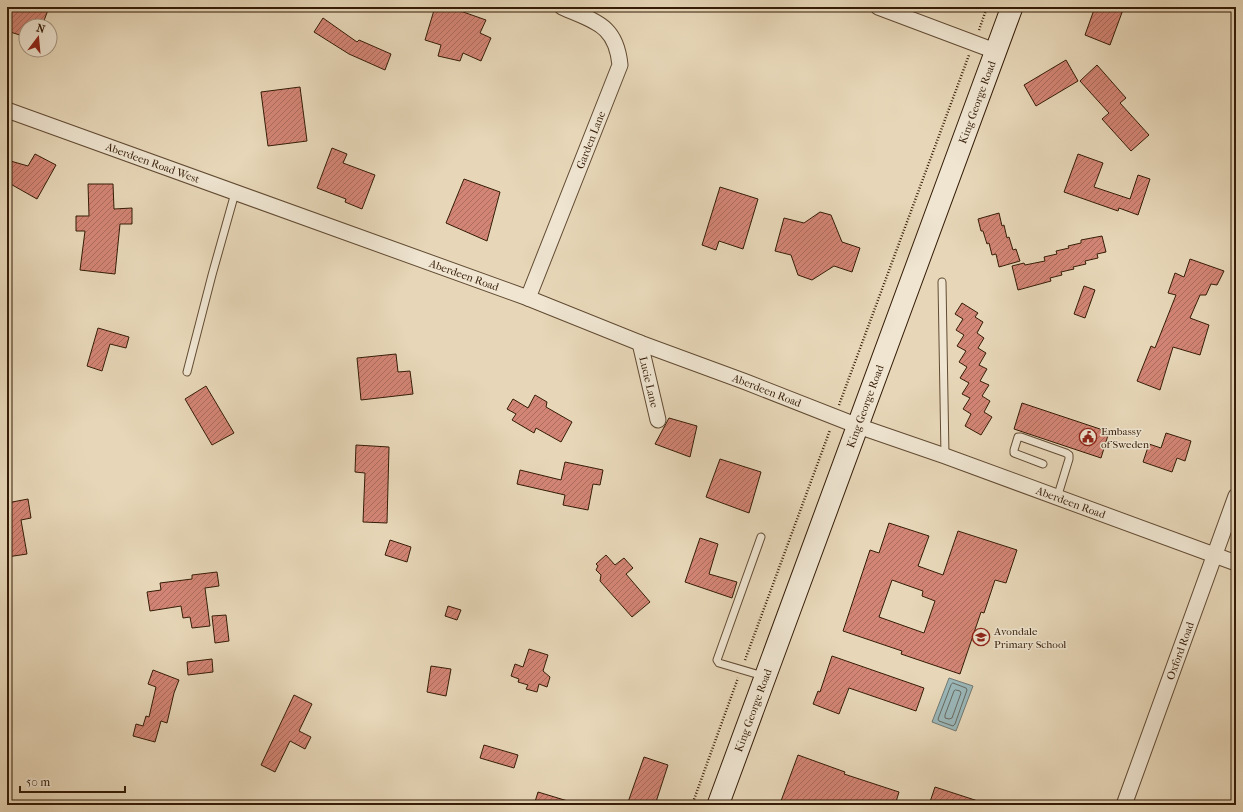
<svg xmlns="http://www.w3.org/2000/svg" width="1243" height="812" viewBox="0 0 1243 812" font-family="'IM FELL French Canon',serif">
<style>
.water{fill:#9ab7b9;stroke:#727972}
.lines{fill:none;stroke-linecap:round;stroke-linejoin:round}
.shore{stroke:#686a60;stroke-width:1}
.building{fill:url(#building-hatch);stroke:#351c07;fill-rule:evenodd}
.lane-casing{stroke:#624b33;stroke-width:9}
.street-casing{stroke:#624b33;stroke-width:17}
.secondary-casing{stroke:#351c07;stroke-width:23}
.path{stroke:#351c07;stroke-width:2.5;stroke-dasharray:1 2;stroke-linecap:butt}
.lane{stroke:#efe5d1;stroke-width:7}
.street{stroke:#efe5d1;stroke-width:15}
.secondary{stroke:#efe5d1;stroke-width:21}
.labels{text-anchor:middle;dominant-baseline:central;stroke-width:3;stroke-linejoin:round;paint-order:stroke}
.street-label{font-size:11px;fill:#351c07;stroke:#efe5d1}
.poi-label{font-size:11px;fill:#351c07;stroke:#efe5d1;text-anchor:start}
</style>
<defs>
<pattern id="building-hatch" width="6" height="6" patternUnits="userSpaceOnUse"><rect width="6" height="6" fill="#d38575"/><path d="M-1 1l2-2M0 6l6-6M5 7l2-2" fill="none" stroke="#ac6c5e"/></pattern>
</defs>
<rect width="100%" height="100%" fill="#e7d7b8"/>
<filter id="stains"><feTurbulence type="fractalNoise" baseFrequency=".005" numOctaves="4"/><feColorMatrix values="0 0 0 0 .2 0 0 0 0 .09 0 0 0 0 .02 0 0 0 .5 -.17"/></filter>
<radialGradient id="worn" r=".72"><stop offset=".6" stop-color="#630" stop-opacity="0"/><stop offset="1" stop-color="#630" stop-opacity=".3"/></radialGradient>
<!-- water -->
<path class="water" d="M949 678 973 686 956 731 932 722Z"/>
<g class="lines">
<!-- shore -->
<path class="shore" d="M953 683 966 688 967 690 955 724 953 726 939 721 938 719 951 685Z
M956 690 960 691 961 693 952 718 949 719 945 718V715L954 691Z"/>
</g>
<!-- building -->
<path class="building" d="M7 7H40L48 10 42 26H26V37L7 31Z
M435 7H449L486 20 480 33 491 38 481 61 463 53 460 61 438 56 441 45 425 40Z
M1095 7H1124L1110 45 1085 35Z
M323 18 357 42 359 40 391 54 385 70 349 54 314 32Z
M1066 60 1078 81 1036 106 1024 85Z
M1097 65 1126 98 1120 103 1149 135 1131 151 1102 119 1109 113 1080 81Z
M300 87 307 141 268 146 261 92Z
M332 148 347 154 343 163 375 175 362 209 345 202 346 199 317 188Z
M35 154 56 165 37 199 7 182V160L28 166Z
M1078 154 1103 163 1094 187 1130 199 1138 175 1150 179 1138 215 1119 208 1118 211 1064 192Z
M464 179 500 192 487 241 446 223Z
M88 184H113L114 209 132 208V224H120L115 274 80 270 85 231H76V216H89Z
M720 187 758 199 743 249 719 241 716 250 702 245Z
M820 212 831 215 842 242 860 248 852 272 834 266 812 280 798 275 791 255 775 251 784 218 804 223Z
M999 213 1002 226 1004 225 1007 238 1009 237 1013 250 1016 249 1020 261 999 267 996 254 992 255 989 243 987 244 983 231H981L978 219Z
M1102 236 1106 252 1097 254 1098 258 1085 261 1086 264 1073 267 1074 269 1061 272 1062 275 1050 278 1051 281 1018 290 1012 266 1024 263 1025 265 1045 261 1044 257 1057 254 1056 251 1069 248 1068 246 1081 243V240Z
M1190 259 1224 271 1217 285 1211 284 1206 295H1200L1190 318 1209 325 1200 355 1173 347 1160 390 1137 381 1151 346 1155 348 1176 295 1168 293 1175 273 1184 277Z
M1084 286 1095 290 1085 318 1074 314Z
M962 303 978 313 975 317 983 322 977 333 984 338 978 348 986 353 979 365 987 369 980 381 989 385 982 396 990 401 984 412 992 417 981 435 965 426 971 414 963 409 970 398 962 394 969 383 960 378 967 367 959 362 966 351 957 346 964 335 956 330 963 319 955 314Z
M98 328 129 337 126 348 110 344 102 371 87 366Z
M396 354 398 372 410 371 413 394 361 400 357 358Z
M206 386 234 433 212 445 185 399Z
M535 395 547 402 546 407 572 422 561 442 536 428 534 433 512 420 516 414 507 409 513 399 528 408Z
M1022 403 1109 432 1101 458 1014 429Z
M669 418 697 426 690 457 655 444Z
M1166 433 1191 441 1185 461 1177 458 1172 472 1143 462 1149 444 1161 448Z
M356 445 389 447 387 523 363 522 365 473 355 472Z
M720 459 761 472 749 513 706 497Z
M565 462 603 470 600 485 593 484 588 510 563 505 565 495 517 484 520 470 561 480Z
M28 499 31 518 21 520 27 554 7 557V503Z
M889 523 929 536 918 566 943 575 958 531 1017 550 1006 583 995 580 984 613 981 612 960 674 901 654 902 651 843 631 870 550 879 553ZM892 580 923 591 922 596 935 601 924 633 879 617Z
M700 538 718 544 709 574 737 582 732 598 685 582Z
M390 540 411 547 407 562 385 555Z
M606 555 615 565 624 558 633 568 626 574 650 602 632 617 600 581 601 575 596 570 598 566 596 564Z
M217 572 219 586 205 588 210 626 192 628 190 617 183 618 181 606 150 611 147 592 161 590 160 583 192 579V575Z
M448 606 461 610 457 620 445 616Z
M226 615 229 641 215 643 212 616Z
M529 649 548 655 543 671 550 677 547 687 539 684 537 692 526 689 528 685 518 682 519 679 511 676 515 664 523 667Z
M832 656 924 688 916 711 849 688 839 714 813 704 818 691 820 692Z
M212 659 213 672 188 675 187 662Z
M431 666 451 669 446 696 427 692Z
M153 670 179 680 174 693 167 723 161 721 155 742 133 736 136 724 143 726 146 716 149 717 156 687 148 684Z
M294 695 312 704 299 731 311 737 305 749 290 741 275 772 261 765Z
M484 745 518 755 514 768 480 758Z
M798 755 845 772 844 774 899 792 895 805H792L781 801Z
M644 757 668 765 655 805H627Z
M935 787 984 803 983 805H929Z
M538 792 571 802V805H534Z"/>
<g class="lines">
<defs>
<path id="lane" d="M942 282 945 456
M187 372 212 275 235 193
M1043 464 1014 453V450L1018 437H1021L1066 453 1069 455V459L1057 498
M761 537 717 660 719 663 763 676"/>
<g id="street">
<path d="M878 7 995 51"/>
<path id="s1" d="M7 110 528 298 640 343 746 382 858 426 945 456 1236 563"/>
<path id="s2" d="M528 298 620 65C616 24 595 22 562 7"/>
<path id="s3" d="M640 343 658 420"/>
<path id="s4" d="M1124 805 1236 496"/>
</g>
<g id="secondary">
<path id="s5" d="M718 805 1012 7"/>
</g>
</defs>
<!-- lane casing -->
<use href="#lane" class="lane-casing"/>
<!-- street casing -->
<use href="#street" class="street-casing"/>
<!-- secondary casing -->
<use href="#secondary" class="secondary-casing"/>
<!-- path -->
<path class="path" d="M979 30 987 7
M839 405 969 55
M745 660 830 430
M692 805 738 678"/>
<!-- lane -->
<use href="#lane" class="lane"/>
<!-- street -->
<use href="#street" class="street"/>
<!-- secondary -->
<use href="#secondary" class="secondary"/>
</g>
<!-- icons -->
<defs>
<symbol id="civic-ring" viewBox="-11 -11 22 22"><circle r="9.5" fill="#efe5d1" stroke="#8f2418" stroke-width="1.5"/><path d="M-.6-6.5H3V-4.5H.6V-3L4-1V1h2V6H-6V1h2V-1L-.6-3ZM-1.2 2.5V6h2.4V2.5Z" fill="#8f2418"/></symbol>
<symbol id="school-ring" viewBox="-11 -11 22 22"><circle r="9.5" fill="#efe5d1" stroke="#8f2418" stroke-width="1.5"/><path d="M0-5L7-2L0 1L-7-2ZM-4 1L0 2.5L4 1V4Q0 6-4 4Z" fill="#8f2418"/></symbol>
</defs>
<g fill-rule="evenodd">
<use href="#civic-ring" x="1078" y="427" width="20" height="20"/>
<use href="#school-ring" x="971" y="627" width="20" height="20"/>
</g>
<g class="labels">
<!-- street labels -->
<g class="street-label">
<text stroke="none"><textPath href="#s5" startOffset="749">King George Road</textPath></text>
<text stroke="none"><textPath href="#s2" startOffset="170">Garden Lane</textPath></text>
<text stroke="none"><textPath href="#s1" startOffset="155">Aberdeen Road West</textPath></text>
<text stroke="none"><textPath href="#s1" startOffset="486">Aberdeen Road</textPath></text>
<text stroke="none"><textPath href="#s3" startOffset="40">Lucie Lane</textPath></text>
<text stroke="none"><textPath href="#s1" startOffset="810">Aberdeen Road</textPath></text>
<text stroke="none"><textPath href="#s5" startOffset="425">King George Road</textPath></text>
<text stroke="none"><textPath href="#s1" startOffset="1134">Aberdeen Road</textPath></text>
<text stroke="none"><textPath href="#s4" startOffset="164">Oxford Road</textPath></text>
<text stroke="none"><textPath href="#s5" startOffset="101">King George Road</textPath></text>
</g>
<!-- poi labels -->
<g class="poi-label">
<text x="1101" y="431">Embassy<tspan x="1101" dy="13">of Sweden</tspan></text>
<text x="994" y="631">Avondale<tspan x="994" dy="13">Primary School</tspan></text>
</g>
</g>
<!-- margin -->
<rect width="1243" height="812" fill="none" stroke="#e7d7b8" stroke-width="24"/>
<rect x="8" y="8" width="1227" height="796" fill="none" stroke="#351c07" stroke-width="2"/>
<rect x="12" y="12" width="1219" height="788" fill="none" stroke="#351c07"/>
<!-- north arrow -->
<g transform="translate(38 38) rotate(16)"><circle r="19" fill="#efe5d1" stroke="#a59580"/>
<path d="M0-3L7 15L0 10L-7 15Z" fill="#8f2418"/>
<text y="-6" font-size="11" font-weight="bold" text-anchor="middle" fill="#351c07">N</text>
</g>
<!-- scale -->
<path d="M20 786v6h105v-6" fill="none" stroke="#351c07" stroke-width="2"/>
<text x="26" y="786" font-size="12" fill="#351c07" stroke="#efe5d1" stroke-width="3" paint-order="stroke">50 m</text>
<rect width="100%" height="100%" filter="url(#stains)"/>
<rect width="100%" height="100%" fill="url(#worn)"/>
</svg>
